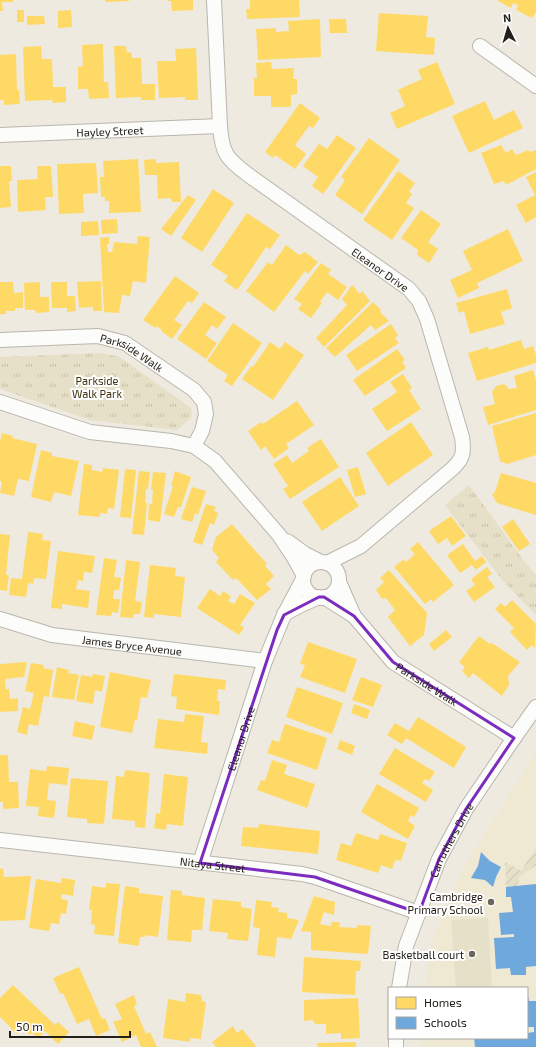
<svg xmlns="http://www.w3.org/2000/svg" width="536" height="1047" viewBox="0 0 536 1047" font-family="'Exo 2',sans-serif">
<style>
.built{fill:#efe8d3}
.grass{fill:#e7e0c8}
.park{fill:url(#park-tufts)}
.garden{fill:url(#garden-furrows)}
.homes{fill:#ffd966}
.schools{fill:#6fa8dc}
.lines{fill:none;stroke-linecap:round;stroke-linejoin:round}
.street-casing{stroke:#b9b6ad;stroke-width:16}
.street{stroke:#fcfcfa;stroke-width:14}
.marked{fill:none;stroke:#7b2cbf;stroke-width:3;stroke-linejoin:round}
.poi-dot{fill:#6a675e;stroke:#fff;stroke-width:1.5}
.labels{text-anchor:middle;dominant-baseline:central;stroke-width:4;stroke-linejoin:round;paint-order:stroke}
.street-label{font-size:11px;fill:#232019;stroke:#fff}
.park-label{font-size:11px;fill:#3e320b;stroke:#fff}
.poi-label{font-size:11px;fill:#232019;stroke:#fff;text-anchor:end}
</style>
<defs>
<pattern id="park-tufts" width="24" height="20" patternUnits="userSpaceOnUse"><rect width="24" height="20" fill="#e7e0c8"/><path d="M3 7l-1-3M5 7V3M7 7l1-3M15 17l-1-3M17 17v-4M19 17l1-3" fill="none" stroke="#c6c0ab"/></pattern>
<pattern id="garden-furrows" width="10" height="10" patternUnits="userSpaceOnUse"><rect width="10" height="10" fill="#e7e0c8"/><path d="M-1 1l2-2M0 10L10 0M9 11l2-2" fill="none" stroke="#c6c0ab"/></pattern>
</defs>
<rect width="100%" height="100%" fill="#eeeadf"/>
<!-- built -->
<path class="built" d="M536 752V1047H422L421 1038H527V988H425L430 950 443 911 450 894 465 865Z"/>
<!-- grass -->
<path class="grass" d="M488 918 492 988H456L451 920Z"/>
<!-- park -->
<path class="park" d="M101 353 120 357 191 408 192 417 177 430 90 420 0 389V357Z
M469 485 525 562 536 575V615L503 581 445 505Z"/>
<!-- garden -->
<path class="garden" d="M536 848V865L519 877 518 886 506 887 505 862 521 871Z"/>
<!-- homes -->
<path class="homes" d="M0 0H13V2H2L3 11H0Z
M105 0H129V1L105 2Z
M168 0H193V10L172 11 171 1H168Z
M250 0H299L300 17 247 19 246 9H250Z
M499 0H536V12L532 18 516 10 518 5 513 3 511 8 498 1Z
M17 10H24V22H17Z
M71 10 72 27 58 28V11Z
M379 13 428 16 426 37 435 38 434 55 376 51Z
M27 16H44L45 24 27 25Z
M320 19 321 57 258 60 256 29 276 28V32L289 31 288 21Z
M329 19H346L347 33H330Z
M103 44 104 82H108L109 98 89 99 88 89H78V67L83 66 82 45Z
M41 46 42 59H52L53 87H66V102L53 103 52 100 25 101 23 47Z
M114 46H126L127 53 131 52 132 58H141L142 84H155V100H141V97L116 98Z
M196 48 198 100H185V97L159 98 157 61H176L175 49Z
M16 54 17 90H19L20 104 4 105V100H0V55Z
M271 62 272 69 294 68 293 79H297V94L291 95V105L290 107H271V96H254V78H257L256 63Z
M437 62 455 104 397 129 390 113 405 106 398 90 422 79 418 70Z
M485 101 494 120 514 110 523 128 469 153 452 116Z
M300 103 320 118 313 128 309 126 295 145 306 154 295 169 275 155 273 158 265 152Z
M337 135 356 148 323 194 312 186 318 177 303 166 319 144 327 149Z
M369 138 400 160 362 214 335 195 345 180 341 177Z
M501 145 506 153 512 149 516 155 528 150 530 152 536 150V169L506 185 504 181 494 184 481 153Z
M138 159 141 212 109 213V201H105V197H101L100 177H104L103 161Z
M156 159V163L179 162 181 202H172L171 198 158 199 157 175H145L144 160Z
M96 163 98 193 83 194 84 213 59 214 57 164Z
M0 166H11L12 181H9L11 207 0 208Z
M37 166H51L53 197H45L46 210 18 212 17 180 38 179Z
M398 171 415 183 409 192 412 194 406 203 414 208 392 240 363 220Z
M536 172V217L526 223 516 205 535 195 526 177Z
M213 189 234 203 202 252 181 238Z
M188 195 196 200 171 236 161 229Z
M421 210 441 224 428 242 438 249 429 263 417 255 418 250 401 238Z
M247 213 280 235 270 249 266 247 237 290 224 281 228 276 211 265Z
M117 219 118 233 102 234 101 220Z
M98 221 99 235 81 236V222Z
M508 229 523 261 477 283 479 288 458 298 450 280 472 270 463 251Z
M138 236 150 237 146 283 133 281 130 296 122 295 119 313 104 312 100 238 109 237V244H107L108 252H112L114 242 137 244Z
M286 245 299 255 305 252 318 262 308 274 305 271 274 312 246 291 268 262 272 265Z
M321 263 331 270 328 274 347 287 338 300 327 292 320 302 322 303 311 318 298 309 302 304 294 299Z
M175 276 199 293 192 303 188 301 174 320 182 325 172 339 161 331 162 330 156 326 155 328 143 320Z
M101 281 102 311H93V307L79 308 77 282Z
M0 282H13L14 293 23 292V308H15V311H6V314H0Z
M40 282V297H49V312L36 313 35 310H25L24 283Z
M51 282H67V296H75L76 311 67 312V308H52Z
M352 285 360 294 362 291 370 301 324 347 316 338 347 305 342 299Z
M507 289 512 308 501 312 505 324 470 334 464 311 459 313 456 303Z
M204 302 226 317 217 329 212 325 205 335 217 343 206 359 177 339Z
M373 302 381 310 380 312 389 321 375 330 371 325 335 357 326 348Z
M233 323 262 343 232 386 224 381 228 375 207 361Z
M391 324 398 335 395 338 399 343 357 371 346 355Z
M521 340 524 349 533 346 536 355V363L477 381 468 353 488 347 489 350Z
M270 342 280 349 285 342 304 355 273 400 242 379 251 366 253 367Z
M397 349 405 360 402 362 406 368 365 396 353 380Z
M533 370 536 381V410L488 425 483 407 495 404 492 392 496 386 504 384 509 389 517 388 514 376Z
M403 374 412 388 409 390 421 409 387 431 372 409 397 392 390 382Z
M297 401 314 425 286 444 289 448 274 459 265 446 261 450 248 431 261 422 263 424Z
M536 413V455L507 464 500 461 492 426Z
M411 422 433 455 388 486 366 453Z
M2 433 13 436 12 438 37 444 29 481 18 479 14 496 0 493 2 482 0 481V441Z
M321 439 339 467 290 499 283 489 288 486 273 464 287 455 292 463 309 451 307 448Z
M41 450 52 453V456L79 461 71 496 54 492 51 502 31 497Z
M84 464 92 465V470L102 472 103 468 119 470 114 509 108 508 107 514 100 513V517L78 515Z
M358 467 366 494 355 497 347 470Z
M125 469 136 470 131 518 120 517Z
M139 471 150 472 148 489H146L145 503H147L144 535 132 534Z
M175 471 191 477 181 507H178L174 517 164 514 173 486H171Z
M153 472 166 473 160 522 148 520 149 504H152L153 490H151Z
M501 473 536 483V515L497 503 492 494 495 492Z
M340 477 359 506 322 531 302 502Z
M192 487 206 491 198 515 195 513 192 522 181 519Z
M206 504 216 507 214 511 218 513 214 525 210 523 202 545 193 542Z
M451 516 466 536 452 546 447 538 438 544 429 531Z
M513 519 530 544 519 551 502 527Z
M232 524 267 564 265 566 274 576 266 584 271 589 257 600 236 578 233 580 216 562 219 558 212 550 216 537Z
M28 532 43 534 42 540 51 541 46 579 34 578 33 584 28 583 26 597 9 595 11 578 22 579Z
M0 534 10 535 6 575H9L7 591 0 590Z
M418 542 454 585 433 602 431 599 425 604 394 567 404 559 406 562 415 554 410 549Z
M463 544 475 561 482 556 486 562 476 570 472 565 460 573 447 555Z
M58 551 95 556 92 573 84 572 83 581 78 580 76 589 90 591 88 608 62 604V609L51 608Z
M104 558 117 560 114 577 121 578 119 590H114L113 599H120L118 613 112 612 111 616 96 615Z
M126 560 140 562 135 601 142 602 140 614H134L133 618 120 617Z
M150 565 176 568 175 576 185 577 181 617 154 614V618L144 617Z
M487 567 492 574 487 577 495 587 474 602 466 591 475 585 471 579Z
M389 570 427 613 424 635 410 646 388 617 395 610 386 598 382 599 376 590 384 582 380 578Z
M210 589 220 596 223 591 231 596 228 601 234 604 240 594 255 603 240 625 244 628 239 635 197 608Z
M512 600 536 624 535 648 532 645 527 650 510 632 514 628 495 609 501 603 505 607Z
M446 630 452 637 434 651 429 644Z
M479 636 490 644 492 643 520 662 508 676 509 685 502 696 473 673 469 678 462 671 465 667 459 662Z
M308 642 357 659 345 693 300 677 305 665 300 664Z
M27 662 24 677 5 679 6 689H9L10 699 18 698V711L0 712V664Z
M31 663 44 665 43 668 53 670 49 697 44 696 38 726 29 724 27 735 17 732 23 707 30 709 34 693 25 691Z
M57 667 69 670 68 673 79 675 74 700 52 697Z
M110 672 151 680 147 698 141 697 137 720H135L132 733 100 727Z
M93 674 105 676 102 692 95 690 93 704 76 701 81 675 92 677Z
M174 674 226 680 225 690 218 689 217 701H220L219 715 176 709 177 697 171 696Z
M361 677 382 685 373 707 352 700Z
M297 687 343 703 332 734 286 717Z
M354 704 370 710 367 719 351 713Z
M185 714 204 716 201 742 208 743 207 754 154 748 158 719 184 722Z
M418 717 466 747 454 768 406 738 402 744 387 735 395 723 409 731Z
M75 721 95 726 92 740 72 736Z
M285 724 327 738 317 770 267 753 272 740 279 742Z
M340 740 355 746 352 755 337 749Z
M395 748 435 772 429 781 425 779 422 783 433 790 426 802 379 774Z
M0 755H8L9 782H18L19 808 3 809V802H0Z
M272 760 287 765 284 774 315 784 307 808 257 790 261 780 265 781Z
M47 766 69 768 67 785 49 783 47 800 56 801 54 818 38 816 39 807 26 806 30 769 46 771Z
M125 770 150 773 145 828 135 827V821L112 819 116 776 124 777Z
M164 774 188 777 183 826 167 824 166 830 154 828 156 813 160 814Z
M71 778 108 781 104 824 87 823V819L67 817Z
M377 784 419 808 414 817 411 815 408 821 415 826 408 839 361 812Z
M259 824 320 831 318 854 241 846 243 827 258 828Z
M356 833 378 840 380 834 407 843 401 861 395 860 392 869 381 865 378 873 336 860 341 843 351 846Z
M3 868 4 877 31 876 25 920 0 921V869Z
M62 878 75 880 73 896 62 894 61 899 68 900 66 914 61 913 59 924 51 923 49 931 29 928 36 879 61 883Z
M106 883 120 884 114 936 94 934 95 925 91 924 92 910H89L92 886 106 888Z
M125 886 139 888V893L163 896 158 937 145 935V937H140L139 946 118 943Z
M171 890 182 891V895L205 898 202 930H192L191 942 167 940Z
M314 896 335 902 334 915 324 912 320 924 331 926 332 922H340L339 927 357 928V925L371 926 368 954 311 950V932L301 931Z
M213 899 241 902V907L252 909 248 941 227 939 228 933 209 931Z
M256 900 272 902 271 907 279 908 278 912 287 913V918L299 920 291 939 277 937 275 957 257 955 260 928 253 927Z
M304 957 361 961 360 971H356L355 995 302 992Z
M79 967 102 1019 105 1018 110 1030 96 1036 89 1019 77 1024 63 993 60 994 53 978Z
M13 985 55 1025 58 1022 69 1032 58 1044 45 1031 38 1038 32 1033 30 1035 23 1028 17 1034 0 1017V998Z
M186 993 201 995 202 1001 206 1002 201 1039 190 1038V1042L163 1038 168 999 185 1002Z
M134 995 137 1004 134 1006 146 1034 150 1032 157 1047H141L136 1035 122 1042 113 1022 122 1019 115 1004Z
M358 998 360 1038 341 1039V1033L326 1034V1024H315L313 1020 304 1021V1000Z
M233 1026 237 1033 242 1029 256 1046 254 1047H216L212 1042Z
M356 1042V1047H318L317 1043Z"/>
<!-- schools -->
<path class="schools" d="M481 852 490 861 501 867 496 877 493 887 485 880 471 878 478 866Z
M536 884V966L526 967V975H511L510 968 496 969 494 938 514 937V934L501 935 499 913 513 912 511 897H506V887Z
M528 996 529 1001H536V1047H475L474 1038H527V1033L534 1032V1027H527V997Z"/>
<g class="lines">
<defs>
<g id="street">
<path id="s1" d="M214 0 220 126C222 153 226 158 247 174L409 289 419 301 427 319 462 437C464 452 464 458 452 469L361 546 327 563"/>
<path d="M480 46 536 86"/>
<path id="s2" d="M0 135 220 126"/>
<path id="s3" d="M0 340 98 336 125 343 194 390 204 402 206 414 202 431 194 446"/>
<path d="M0 402 90 432 171 441 194 446 215 461 279 535 293 556 304 576"/>
<path d="M287 541 305 554 321 562"/>
<circle cx="321" cy="580" r="18"/>
<path id="s4" d="M339 582 354 616 393 662 514 738"/>
<path d="M324 597 354 616"/>
<path d="M284 614 301 605 319 597"/>
<path id="s5" d="M0 619 52 635 265 661"/>
<path id="s6" d="M0 840 302 874 315 877 419 913"/>
<path id="s7" d="M200 863 265 661 284 615 303 579"/>
<path id="s8" d="M399 988 406 946 439 859 466 809 514 738 536 707"/>
<path d="M396 1038V1047"/>
</g>
</defs>
<!-- street casing -->
<use href="#street" class="street-casing"/>
<!-- street -->
<use href="#street" class="street"/>
</g>
<!-- marked area -->
<path class="marked" d="M319 597H324L354 616 393 662 514 738 466 809 439 859 419 913 315 877 200 863 277 630 284 615Z"/>
<!-- markers -->
<g class="poi-dot">
<circle cx="491" cy="902" r="4"/>
<circle cx="472" cy="954" r="4"/>
</g>
<g class="labels">
<!-- street labels -->
<g class="street-label">
<text stroke="none"><textPath href="#s2" startOffset="110">Hayley Street</textPath></text>
<text stroke="none"><textPath href="#s1" startOffset="348">Eleanor Drive</textPath></text>
<text stroke="none"><textPath href="#s3" startOffset="136">Parkside Walk</textPath></text>
<text stroke="none"><textPath href="#s5" startOffset="135">James Bryce Avenue</textPath></text>
<text stroke="none"><textPath href="#s4" startOffset="138">Parkside Walk</textPath></text>
<text stroke="none"><textPath href="#s7" startOffset="131">Eleanor Drive</textPath></text>
<text stroke="none"><textPath href="#s8" startOffset="158">Carruthers Drive</textPath></text>
<text stroke="none"><textPath href="#s6" startOffset="214">Nitaya Street</textPath></text>
</g>
<!-- park labels -->
<g class="park-label">
<text x="97" y="380">Parkside<tspan x="97" dy="13">Walk Park</tspan></text>
</g>
<!-- poi labels -->
<g class="poi-label">
<text x="483" y="896">Cambridge<tspan x="483" dy="13">Primary School</tspan></text>
<text x="464" y="954">Basketball court</text>
</g>
</g>
<!-- legend -->
<rect x="388" y="987" width="140" height="52" fill="#ffffff" stroke="#a7a6a3"/>
<rect x="396" y="997" width="20" height="12" fill="#ffd966" stroke="#a7a6a3"/>
<text x="424" y="1007" font-size="12" fill="#232019">Homes</text>
<rect x="396" y="1017" width="20" height="12" fill="#6fa8dc" stroke="#a7a6a3"/>
<text x="424" y="1027" font-size="12" fill="#232019">Schools</text>
<!-- north arrow -->
<g transform="translate(508 28) rotate(355)" stroke="#ffffff" stroke-width="3" paint-order="stroke">
<path d="M0-3L7 15L0 10L-7 15Z" fill="#232019"/>
<text y="-6" font-size="11" font-weight="bold" text-anchor="middle" fill="#232019">N</text>
</g>
<!-- scale -->
<path d="M10 1031v6h120v-6" fill="none" stroke="#232019" stroke-width="2"/>
<text x="16" y="1031" font-size="12" fill="#232019" stroke="#ffffff" stroke-width="3" paint-order="stroke">50 m</text>
</svg>
